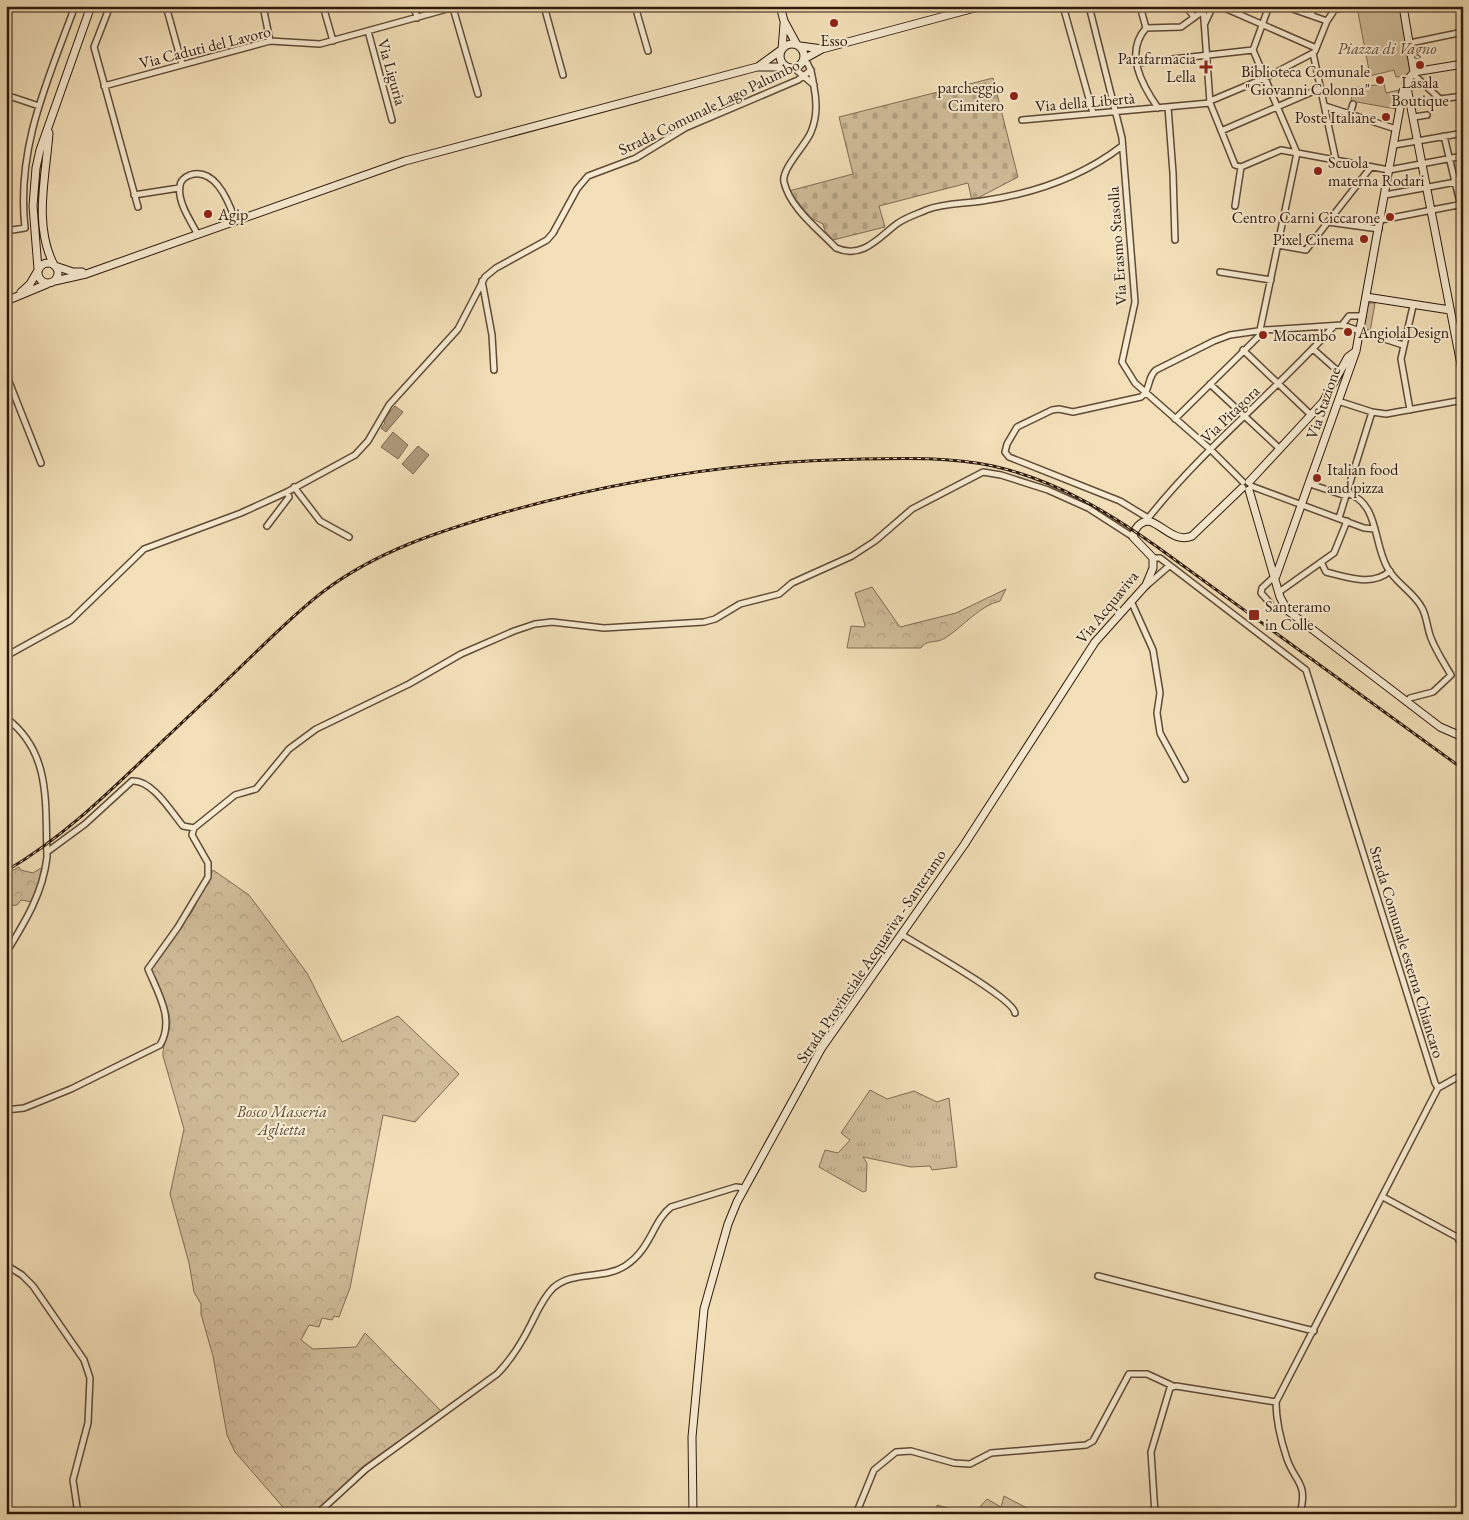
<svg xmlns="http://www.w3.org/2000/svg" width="1469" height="1520" viewBox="0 0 1469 1520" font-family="'EB Garamond',serif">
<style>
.grass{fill:url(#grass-tufts);stroke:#7f6c54}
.forest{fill:url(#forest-crowns);stroke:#7f6c54}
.cemetery{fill:url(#cemetery-stones);stroke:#7f6c54}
.park{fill:#d1be9b;stroke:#7f6c54}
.water{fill:#b09c7e;stroke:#7c6850}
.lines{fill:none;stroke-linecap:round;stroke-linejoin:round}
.street-casing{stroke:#5e4b37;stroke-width:8}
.secondary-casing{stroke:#2d190c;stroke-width:9}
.street{stroke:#f7ebd1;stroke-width:5}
.secondary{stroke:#f7ebd1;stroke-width:7}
.rail-casing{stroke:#2d190c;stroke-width:3}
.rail{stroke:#f7ebd1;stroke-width:1;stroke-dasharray:4;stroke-linecap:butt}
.poi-dot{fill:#8f2418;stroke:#f7ebd1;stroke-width:2}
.labels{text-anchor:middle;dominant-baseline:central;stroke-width:4;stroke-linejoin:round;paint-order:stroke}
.poi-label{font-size:16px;fill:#2d190c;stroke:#f7ebd1;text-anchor:end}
.street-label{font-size:16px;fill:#2d190c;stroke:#f7ebd1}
.park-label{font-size:16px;font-style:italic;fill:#5e4b37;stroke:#f7ebd1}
</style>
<defs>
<pattern id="grass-tufts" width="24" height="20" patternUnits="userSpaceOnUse" patternTransform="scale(1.25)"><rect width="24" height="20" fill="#d1be9b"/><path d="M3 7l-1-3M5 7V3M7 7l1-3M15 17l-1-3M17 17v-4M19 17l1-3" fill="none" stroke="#b4a384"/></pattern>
<pattern id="forest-crowns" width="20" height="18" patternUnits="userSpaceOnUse" patternTransform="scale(1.25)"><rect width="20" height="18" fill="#d1be9b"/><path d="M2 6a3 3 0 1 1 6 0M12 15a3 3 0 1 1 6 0" fill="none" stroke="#b4a384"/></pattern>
<pattern id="cemetery-stones" width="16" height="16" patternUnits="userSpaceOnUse" patternTransform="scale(1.25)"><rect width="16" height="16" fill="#d1be9b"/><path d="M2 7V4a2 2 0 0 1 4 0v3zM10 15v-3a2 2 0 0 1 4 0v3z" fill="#b4a384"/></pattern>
</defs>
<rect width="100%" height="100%" fill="#f3e0b8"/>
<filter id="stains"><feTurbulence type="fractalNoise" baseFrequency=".004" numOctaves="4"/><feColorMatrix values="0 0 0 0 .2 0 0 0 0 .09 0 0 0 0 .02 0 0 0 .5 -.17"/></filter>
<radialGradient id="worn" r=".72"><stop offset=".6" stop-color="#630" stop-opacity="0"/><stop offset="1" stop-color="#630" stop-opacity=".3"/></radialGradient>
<!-- grass -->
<path class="grass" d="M870 1090 887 1099 914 1091 937 1102 949 1098 957 1167 932 1170 930 1166 911 1167 863 1157 867 1163 866 1191 863 1192 819 1167 825 1150 838 1153 850 1140 841 1133Z"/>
<!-- forest -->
<path class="forest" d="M872 587 900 627 956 613 1006 589 1000 601C979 606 964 626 945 638 936 644 926 639 921 648H847L851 626 864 627 865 625 855 593Z
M46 865 32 902 21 900 17 905 6 906V874L19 867 21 870 33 873Z
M213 870 249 895 307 973 342 1042 398 1016 459 1074 415 1122 383 1115 350 1288 339 1317 334 1316 332 1320 322 1318 319 1327 309 1325 301 1340 313 1349 356 1347 365 1333 441 1411 362 1467 314 1514H289L235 1452 227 1435 213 1356 201 1314V1304L194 1292 189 1263 170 1194 184 1129 163 1056C162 1044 170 1035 170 1022 170 1007 155 981 149 967L192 912Z
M1004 1496 1027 1508 1060 1514H940L937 1511V1505L959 1511 978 1509 987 1499 1001 1507Z"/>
<!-- cemetery -->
<path class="cemetery" d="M993 78 1018 177 972 201 968 183 879 206 885 227 833 240 825 231 823 224 811 218 789 191 853 174 839 117Z"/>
<!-- park -->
<path class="park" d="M1400 6 1413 70 1410 75 1396 77 1394 70 1370 76 1357 7Z
M1384 84 1386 93 1399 90 1396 109 1357 102 1355 105 1351 103 1352 88Z
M1368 303H1375L1370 332 1363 331Z"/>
<!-- water -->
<path class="water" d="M395 406 403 412 386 432 381 428 385 423 383 420Z
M393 432 408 445 398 459 381 447Z
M418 446 429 455 413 474 402 464Z"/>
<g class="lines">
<defs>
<path id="street" d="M110 6 94 47 138 207
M166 6 182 64
M263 6 270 41
M323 6 333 41
M414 6 417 18
M544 6 563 75
M635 6 648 51
M1063 6 1093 113
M1089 6 1122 138 1135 302 1122 362 1135 383 1211 450 1243 482
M1140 6 1146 28
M1186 6 1194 17
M1203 6 1210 103 1235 165 1241 167 1281 150 1389 170 1463 156
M1220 6 1316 48
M1284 6 1327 21
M453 8 478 94
M1333 10 1351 6
M1311 15 1314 6
M1205 23 1213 6
M368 31 392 120
M1410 43 1463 32
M1253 50 1297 153
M1253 50 1269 6
M1315 51 1327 21 1337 6
M1313 53 1336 161
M804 59C812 68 812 76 814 87 817 102 817 118 811 132 806 145 781 169 784 182 790 208 818 229 836 248 863 260 880 236 898 223 907 217 917 214 926 210 944 203 963 204 982 201 1031 194 1082 177 1122 146
M1137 63 1253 50
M794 68 814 85
M1413 74 1440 99 1463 96
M104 86 270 41 320 44 458 6
M6 95 39 106
M1210 101 1265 78 1313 53
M1325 106 1396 129
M1168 107 1173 173 1175 240
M1158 108C1142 85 1124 53 1146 28L1181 27 1203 11
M1350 114 1353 104
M1414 117 1427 115
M1022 120 1210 103
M1221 131 1321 88
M1444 136 1463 215
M1394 145 1458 134
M1455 180 1463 179
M134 195 179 188
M1385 195 1456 182
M1235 206 1241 167
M1381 220 1463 204
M1328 222 1379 229
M6 231 25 228C16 147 48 80 75 6
M197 233C190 220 177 201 180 186 180 181 185 177 190 175 215 167 229 202 235 220
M1278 245 1306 250 1371 167
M1220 272 1271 280
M482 281 492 335 494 370
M1342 325 1349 316H1363
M1260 330 1297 153
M1313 349 1339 372
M1243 350 1311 415
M6 374 41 463
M1210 384 1280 449
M1338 401 1372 412 1386 414 1463 400
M1410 410 1401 359 1413 306
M1175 419 1265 330
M1310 484 1346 496
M1251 486 1364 528 1375 529
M294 487 320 521 349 537
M1347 493C1379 503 1373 542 1387 567 1395 583 1414 592 1422 608 1427 617 1427 628 1431 638 1436 651 1444 663 1451 675L1433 692 1410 698 1407 702
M1148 518 1120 501 1009 457 1005 452 1007 444 1017 427 1052 410 1059 409 1073 412 1141 397C1151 390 1147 377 1156 370L1214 341 1230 335 1265 330 1342 325 1403 345
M1339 518 1372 412
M1146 521C1200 451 1274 393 1333 327
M267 526 289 497 287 492
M1153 558H1160L1306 670 1435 1083 1438 1088 1276 1402C1276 1421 1281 1441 1287 1459 1296 1484 1308 1482 1300 1514
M1321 562 1326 572C1347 577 1372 587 1390 571
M1145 587 1169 566
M1279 592 1334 553 1347 521
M1131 601 1153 650 1160 693 1157 713 1160 733 1185 779
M1270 603 1261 593 1262 588 1275 576
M6 656 71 620 144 549 241 513 287 492 355 455 368 441 389 405 458 329 485 277 496 268 547 240 553 233 577 189 588 176 636 158 685 128 798 80 811 70
M6 718C52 752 45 805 47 857 43 893 25 922 6 953
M47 852 85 824 132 781C152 779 172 813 183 826L194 828
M902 935C920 946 1013 998 1015 1013
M1438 1088 1463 1074
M6 1110 24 1108 71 1089 160 1045C175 1020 158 993 148 969L178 927 208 877V863L192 835 194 828 235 795 256 789 289 749 316 729 409 684 461 654 514 631 535 624 552 622 604 628 704 622 715 619 740 604 779 594 792 583 852 556 875 541 912 509 983 472 1001 475 1048 490 1088 508 1133 537
M1383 1197 1457 1237 1463 1246
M6 1265 22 1275 33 1286 84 1360 90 1378 88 1423 73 1480 78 1514
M1098 1276 1314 1331
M317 1514 366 1469 497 1374C512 1359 522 1342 531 1324 537 1312 543 1298 553 1288 573 1270 603 1280 625 1266 652 1248 652 1222 671 1207L736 1187 744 1188
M856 1514 874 1470 896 1452 911 1451 954 1463 970 1464 991 1453 1086 1445 1093 1441 1129 1374H1147L1173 1386
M1155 1514 1151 1452 1170 1388 1176 1386 1276 1402"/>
<path id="secondary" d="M780 6 784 21 797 45
M1403 6 1414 72
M780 56a12 12 0 1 1 24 0a12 12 0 1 1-24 0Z
M800 46 822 49
M782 49 784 24
M804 59 822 49 982 6
M759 66 781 50
M1414 72 1406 82 1463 375
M1414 72 1463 64
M49 133C46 176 33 225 54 265
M38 273a10 10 0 1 1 20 0a10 10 0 1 1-20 0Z
M55 266 73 272H82
M38 269 33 206 36 168 40 150 91 6
M55 281 86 274 405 161 757 67H787
M21 292 30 284 37 272
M1366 297 1450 310
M6 301 47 284
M1249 482 1323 402 1348 357 1356 351
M1249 490 1280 597 1287 610 1440 727 1463 737
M1276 576 1356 351 1403 91 1408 89
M693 1514 692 1437 704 1309 728 1224 737 1202 821 1049 964 845 1095 642 1146 585 1153 568V558L1133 537C1134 529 1140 521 1149 521 1164 526 1175 543 1192 536L1242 488"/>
</defs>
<!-- street casing -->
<use href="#street" class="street-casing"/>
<!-- secondary casing -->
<use href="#secondary" class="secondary-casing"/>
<!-- street -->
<use href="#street" class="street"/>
<!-- secondary -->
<use href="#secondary" class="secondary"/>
<defs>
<path id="rail" d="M6 871C62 838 106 795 152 751 187 718 222 685 256 652 278 631 300 609 324 591 377 551 440 531 502 513 619 480 741 461 863 459 906 458 950 457 993 466 1054 480 1105 510 1156 546L1463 769"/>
</defs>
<!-- rail casing -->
<use href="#rail" class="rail-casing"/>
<!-- rail -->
<use href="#rail" class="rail"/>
</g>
<!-- markers -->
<g class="poi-dot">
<circle cx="834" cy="23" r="5"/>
<circle cx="1420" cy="65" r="5"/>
<path d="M1203.5 59.5h5v5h5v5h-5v5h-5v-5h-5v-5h5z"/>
<circle cx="1380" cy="80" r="5"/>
<circle cx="1014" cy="96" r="5"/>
<circle cx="1386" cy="117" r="5"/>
<circle cx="1318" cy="171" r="5"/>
<circle cx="208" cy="214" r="5"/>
<circle cx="1390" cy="217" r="5"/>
<circle cx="1364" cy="239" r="5"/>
<circle cx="1348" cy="332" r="5"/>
<circle cx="1263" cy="335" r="5"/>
<circle cx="1317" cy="478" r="5"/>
<rect x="1248" y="609" width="12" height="12" rx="2.5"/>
</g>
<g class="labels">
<!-- poi labels -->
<g class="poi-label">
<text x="834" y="40" text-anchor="middle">Esso</text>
<text x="1196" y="58">Parafarmacia<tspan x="1196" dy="18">Lella</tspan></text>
<text x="1370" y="71">Biblioteca Comunale<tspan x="1370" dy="18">"Giovanni Colonna"</tspan></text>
<text x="1420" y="82" text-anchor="middle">Lasala<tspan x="1420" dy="18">Boutique</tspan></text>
<text x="1004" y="87">parcheggio<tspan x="1004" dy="18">Cimitero</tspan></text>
<text x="1376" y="117">Poste Italiane</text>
<text x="1328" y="162" text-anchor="start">Scuola<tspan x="1328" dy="18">materna Rodari</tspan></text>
<text x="218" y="214" text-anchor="start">Agip</text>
<text x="1380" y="217">Centro Carni Ciccarone</text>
<text x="1354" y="239">Pixel Cinema</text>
<text x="1358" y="332" text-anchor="start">AngiolaDesign</text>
<text x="1273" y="335" text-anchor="start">Mocambo</text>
<text x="1327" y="469" text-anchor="start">Italian food<tspan x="1327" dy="18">and pizza</tspan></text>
<text x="1265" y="606" text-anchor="start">Santeramo<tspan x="1265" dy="18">in Colle</tspan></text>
</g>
<!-- street labels -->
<g class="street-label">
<text transform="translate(205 47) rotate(-14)">Via Caduti del Lavoro</text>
<text transform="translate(392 72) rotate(74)">Via Liguria</text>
<text transform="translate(1085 102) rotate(-5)">Via della Libertà</text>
<text transform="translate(709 107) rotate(-26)">Strada Comunale Lago Palumbo</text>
<text transform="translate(1117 246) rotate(-94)">Via Erasmo Stasolla</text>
<text transform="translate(1323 403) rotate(-71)">Via Stazione</text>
<text transform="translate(1230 414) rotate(-44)">Via Pitagora</text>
<text transform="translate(1107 607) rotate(-51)">Via Acquaviva</text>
<text transform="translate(1407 952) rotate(73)">Strada Comunale esterna Chiancaro</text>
<text transform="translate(871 956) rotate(-56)">Strada Provinciale Acquaviva - Santeramo</text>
</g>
<!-- park labels -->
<g class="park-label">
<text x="1387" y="48">Piazza di Vagno</text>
<text x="282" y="1111">Bosco Masseria<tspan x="282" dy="18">Aglietta</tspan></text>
</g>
</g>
<!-- margin -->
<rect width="1469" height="1520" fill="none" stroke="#f3e0b8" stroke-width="25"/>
<rect x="8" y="8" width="1454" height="1505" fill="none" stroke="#2d190c" stroke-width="2.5"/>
<rect x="12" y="12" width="1444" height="1495" fill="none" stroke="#2d190c"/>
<rect width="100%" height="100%" filter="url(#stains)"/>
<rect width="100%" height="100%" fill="url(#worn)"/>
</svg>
